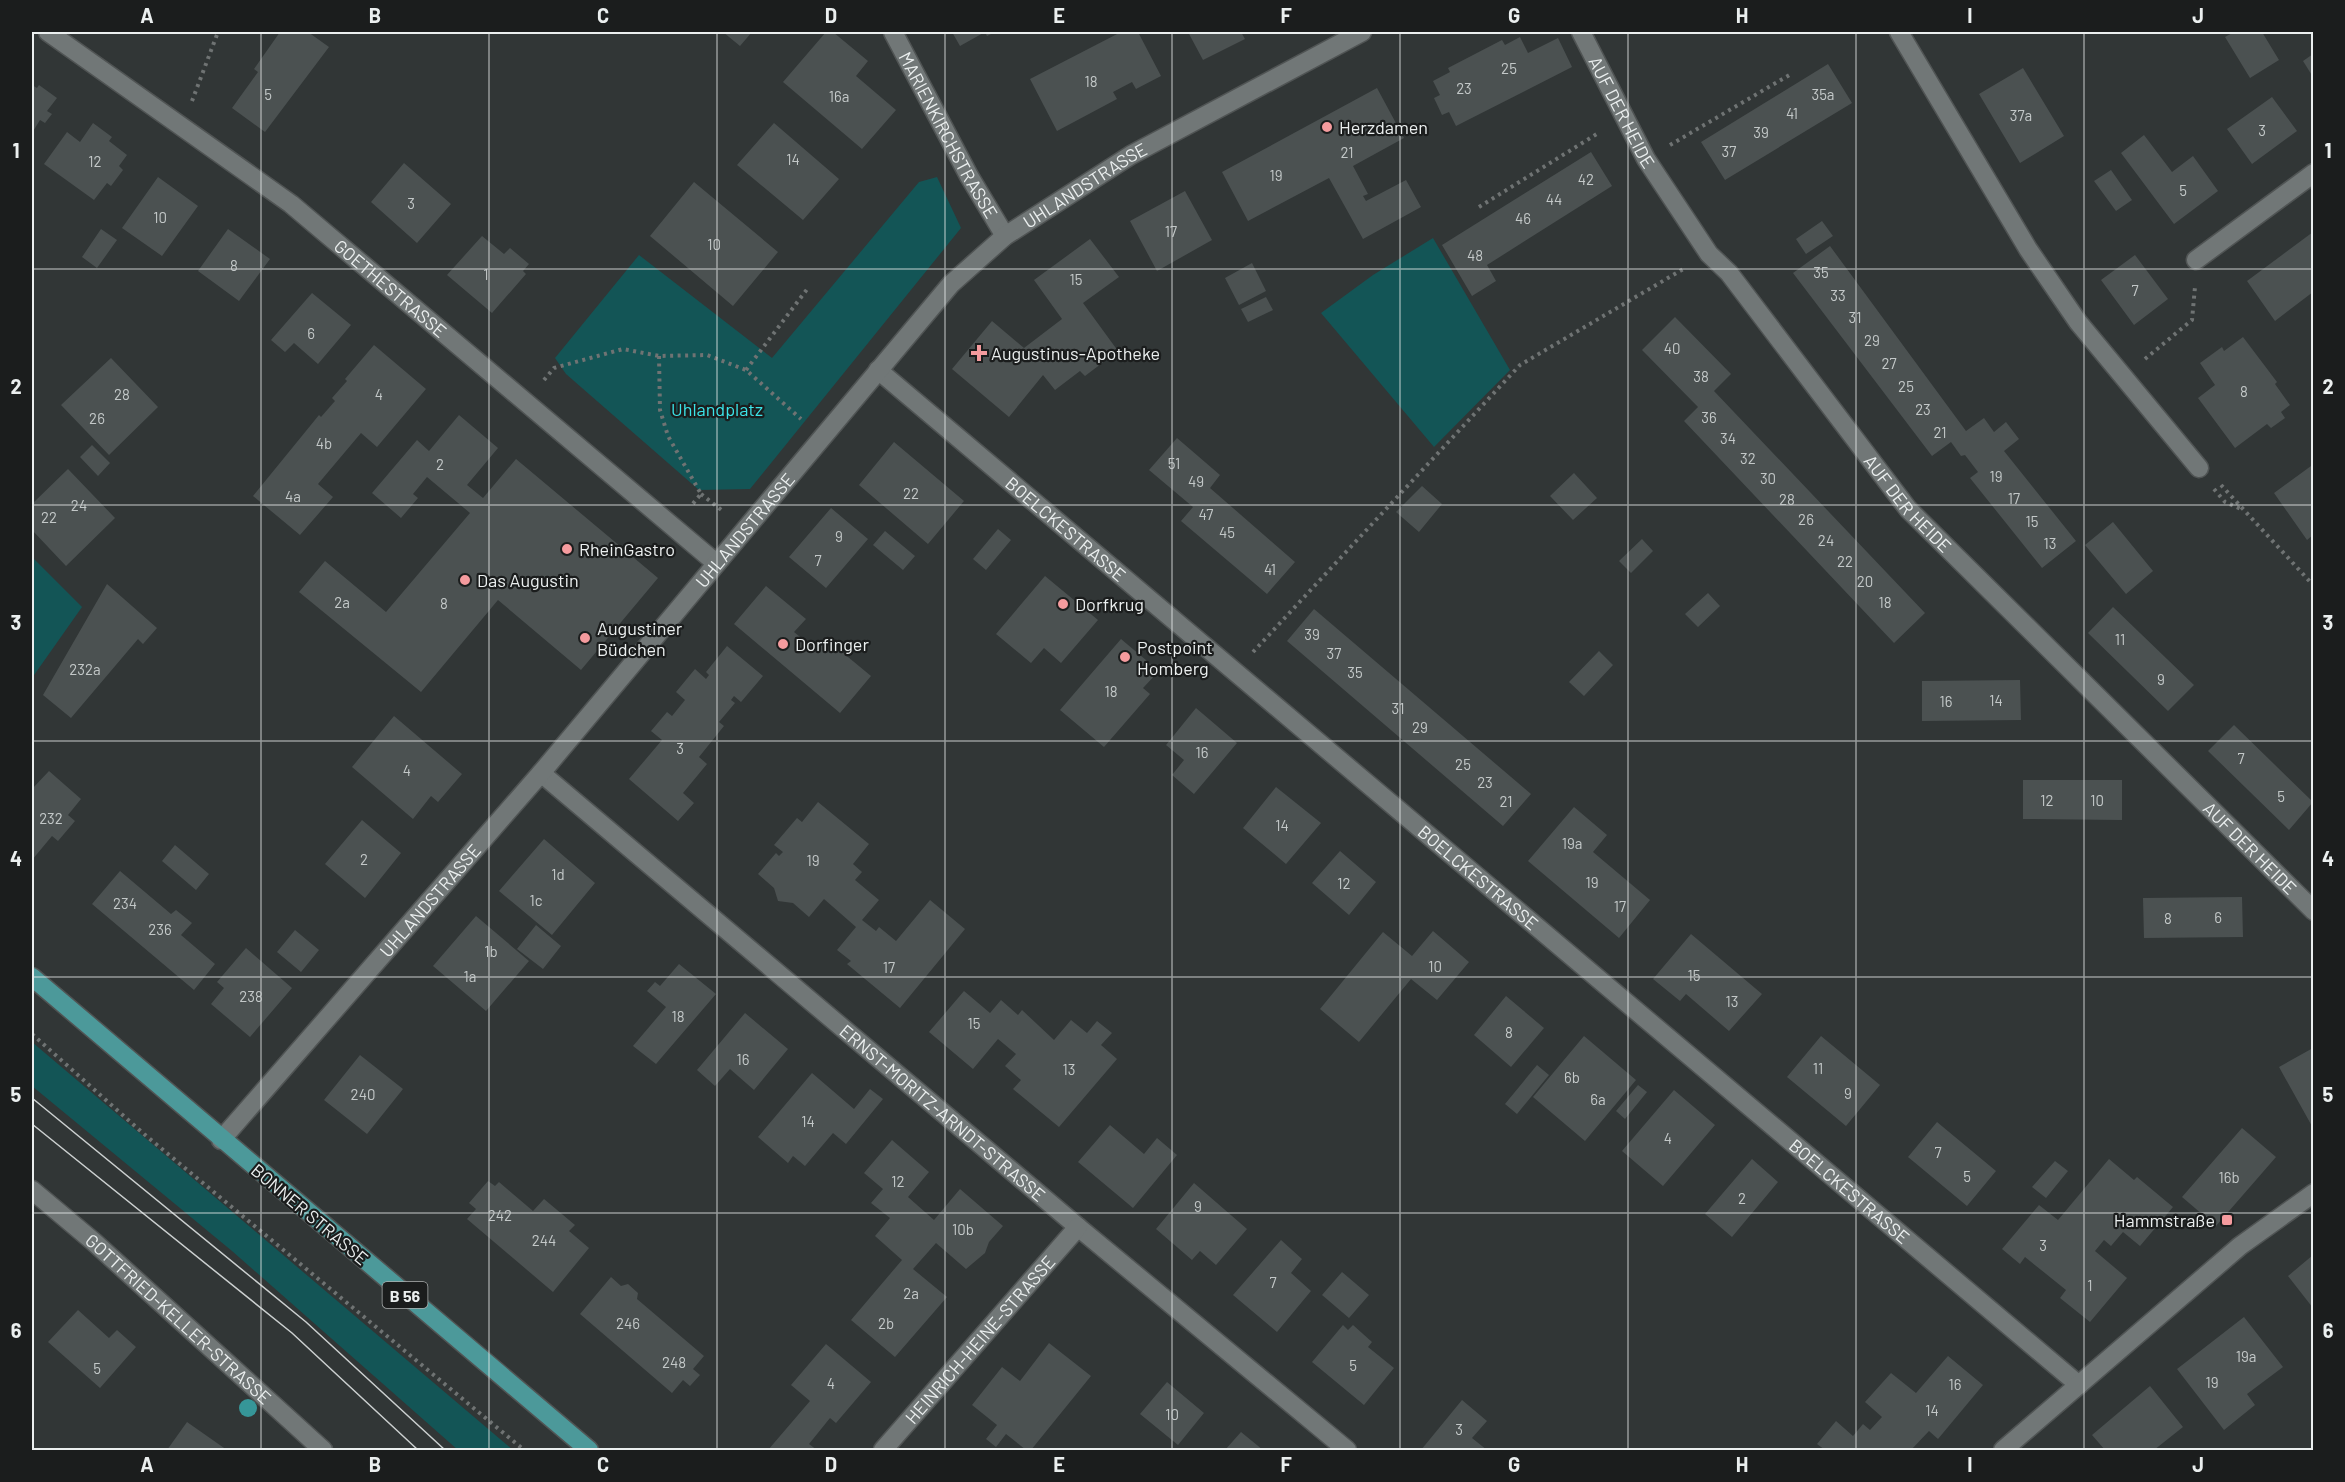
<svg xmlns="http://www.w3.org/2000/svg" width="2345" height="1482" viewBox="0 0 2345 1482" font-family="Barlow,sans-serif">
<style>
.green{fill:#135556}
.building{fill:#4b5151}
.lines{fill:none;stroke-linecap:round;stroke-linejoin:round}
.minor-casing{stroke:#505454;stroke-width:21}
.major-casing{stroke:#505454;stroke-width:21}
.path{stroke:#6f7373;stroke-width:4;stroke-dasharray:3 4.5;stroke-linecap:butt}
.minor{stroke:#717777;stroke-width:18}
.major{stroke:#4c999a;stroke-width:18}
.tram{stroke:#ccd0d0;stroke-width:1.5}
.tree{fill:#369698}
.grid{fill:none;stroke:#ebefef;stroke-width:1.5;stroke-opacity:0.55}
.poi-dot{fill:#f59b9e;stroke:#1b1d1d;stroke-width:2}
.labels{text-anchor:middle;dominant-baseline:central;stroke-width:4.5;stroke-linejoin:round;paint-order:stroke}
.number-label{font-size:15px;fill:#c3c8c8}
.shield{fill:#1b1d1d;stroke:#adb0b0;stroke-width:1.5}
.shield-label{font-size:16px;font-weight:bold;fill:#ebefef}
.street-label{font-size:18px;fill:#ebefef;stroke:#1b1d1d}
.poi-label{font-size:18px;fill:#ebefef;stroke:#1b1d1d;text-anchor:start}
.park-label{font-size:18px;fill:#3be4e8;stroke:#1b1d1d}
.neatline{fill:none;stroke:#ebefef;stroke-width:2}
.grid-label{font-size:20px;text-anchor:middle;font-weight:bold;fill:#ebefef}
</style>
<rect width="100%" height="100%" fill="#313636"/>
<!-- green -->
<path class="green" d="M937 177 961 228 750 489 699 490 566 374 555 358 639 255 772 358 919 182Z
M1433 238 1510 370 1434 447 1321 313 1373 275Z
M32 557 82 607 32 678Z
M32 1042 513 1450H458L232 1251 32 1086Z"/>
<!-- building -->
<path class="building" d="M280 32H308L329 47 265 132 232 108 258 72 254 69Z
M723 32H752L740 46Z
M826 32H833L868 61 856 76 896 110 862 149 783 82Z
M952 32H995L987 36 985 32 960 46Z
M1121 32H1138L1161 76 1136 89 1132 82 1113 92 1117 99 1057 131 1030 79Z
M1188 32H1241L1245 39 1203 60Z
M2234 32H2262L2279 60 2250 78 2225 37Z
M1520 37 1528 53 1558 38 1572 67 1456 126 1449 112 1442 115 1434 98 1440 95 1433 81 1450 72 1448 68 1502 40 1505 45Z
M2313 54V77L2303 61Z
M1828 64 1852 103 1725 180 1701 142Z
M2023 68 2064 136 2020 163 1979 94Z
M32 85 37 88 39 85 57 98 47 111 52 114 45 123 40 120 32 133Z
M1377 88 1404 138 1353 166 1368 194 1363 196 1366 201 1406 180 1421 207 1363 239 1329 178 1248 221 1222 172Z
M2272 97 2297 131 2252 164 2227 129Z
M93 123 112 137 109 141 127 155 119 166 123 170 111 186 107 183 94 200 44 164 67 132 80 142Z
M774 123 839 179 803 220 737 165Z
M2144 135 2172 172 2193 156 2218 191 2174 224 2121 153Z
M1591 152 1612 186 1487 265 1496 281 1472 296 1442 245Z
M404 163 451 204 417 243 371 202Z
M2111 170 2132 200 2116 211 2094 181Z
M158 177 198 206 162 256 122 228Z
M694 182 778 252 733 306 650 236Z
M1185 191 1212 240 1157 271 1130 221Z
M1822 221 1833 236 1806 254 1796 239Z
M101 229 117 240 97 268 82 257Z
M228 229 270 259 239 301 198 271Z
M2313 232V292L2275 321 2247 281Z
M482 236 504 254 510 248 529 264 523 271 526 274 492 313 447 275Z
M1090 239 1119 277 1083 303 1118 351 1085 376 1080 371 1055 390 1043 375 1009 417 952 369 992 321 1024 348 1062 319 1034 280Z
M1830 246 1966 431 1984 418 1994 432 2006 422 2019 439 2004 451 2076 541 2042 568 1970 478 1978 472 1965 455 1961 456 1951 442 1932 456 1793 273Z
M2135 255 2168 299 2134 325 2101 280Z
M1252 263 1266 291 1239 305 1225 278Z
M312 293 351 325 318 364 294 343 285 352 271 340Z
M1266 297 1273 310 1248 322 1241 309Z
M1675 317 1731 374 1714 391 1925 613 1894 643 1684 421 1698 407 1642 350Z
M2243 337 2277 382 2275 384 2290 405 2281 412 2285 418 2271 428 2267 424 2235 448 2198 398 2215 385 2200 363 2222 347 2224 351Z
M374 345 426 389 377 447 361 433 318 484 333 497 300 535 253 496 319 415 321 417 335 401 332 398 347 381 345 379Z
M111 358 158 407 109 455 61 405Z
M459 415 498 448 467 485 483 498 516 459 658 578 581 670 498 600 421 692 299 592 325 561 386 612 470 513 427 477 413 494 418 498 401 518 372 493 417 440 429 451Z
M1177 438 1220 475 1210 488 1295 562 1267 594 1181 521 1193 507 1149 470Z
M894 442 964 501 928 544 859 485Z
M92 445 110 463 98 476 80 457Z
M2311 466 2313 535 2307 540 2274 493Z
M68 469 115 518 66 566 32 530V504Z
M1574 473 1597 498 1573 520 1550 496Z
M1422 486 1442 504 1419 532 1396 512Z
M831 508 868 539 826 588 789 557Z
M2113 522 2153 571 2126 594 2085 545Z
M998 529 1011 540 986 570 973 559Z
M885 531 915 556 903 570 873 545Z
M1642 539 1653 551 1631 573 1619 561Z
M1045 576 1098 620 1061 663 1044 648 1031 663 996 634Z
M107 584 157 628 143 644 138 639 71 718 43 695Z
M766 586 806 619 794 632 816 650 825 638 871 676 840 713 734 624Z
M1708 593 1720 606 1698 627 1685 614Z
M2113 607 2194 685 2168 711 2088 633Z
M1314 609 1531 794 1503 826 1287 641Z
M1121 639 1159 671 1143 688 1150 694 1104 747 1060 710Z
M727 646 763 676 741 702 734 696 731 700 735 703 719 722 724 726 699 757 707 764 683 793 694 803 678 821 629 779 662 740 651 731 667 712 672 716 685 700 676 692 695 669 706 679 709 675 706 672Z
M1599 651 1613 665 1584 696 1569 682Z
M2020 680 2021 720 1922 721V681Z
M1196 708 1237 743 1194 794 1172 775 1184 760 1166 745Z
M394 716 462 774 438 802 431 796 413 819 352 767Z
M2234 725 2313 802 2289 830 2208 751Z
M49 771 81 799 68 815 75 821 58 841 52 836 32 860V789Z
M2023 780H2122V820L2023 819Z
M1276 787 1321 823 1286 864 1243 828Z
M818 802 869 844 853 864 862 872 855 880 879 900 862 920 876 931 879 927 896 941 930 900 965 929 900 1008 847 964 851 961 837 950 856 927 824 899 809 917 793 903 778 901 774 888 758 874 776 853 779 856 783 852 774 845 797 818 802 822Z
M1574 807 1607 835 1593 852 1650 900 1619 938 1528 861Z
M362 820 401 853 365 898 325 864Z
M544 839 595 883 552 935 499 891Z
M175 845 209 874 196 890 162 861Z
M1340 851 1376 882 1349 915 1312 883Z
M120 871 171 914 176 910 192 923 181 935 215 964 194 990 92 904Z
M2242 897 2243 937 2144 938 2143 898Z
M476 916 529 961 486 1011 433 966Z
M536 925 561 946 543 969 517 949Z
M295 930 319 950 301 972 277 952Z
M1433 931 1469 962 1437 1000 1411 979 1359 1042 1320 1009 1383 932 1412 956Z
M1691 934 1762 994 1729 1031 1686 994 1680 1001 1653 979Z
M246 948 292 988 250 1037 211 1004 224 988 217 982Z
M679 964 716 994 656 1064 633 1046 666 1007 647 991 655 982 660 986Z
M964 991 990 1013 1001 1000 1018 1015 1022 1010 1054 1040 1071 1020 1087 1033 1097 1021 1112 1033 1101 1045 1117 1059 1059 1127 1013 1089 1021 1080 1005 1066 1016 1054 998 1039 973 1069 929 1032Z
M1506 996 1544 1028 1511 1067 1474 1035Z
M745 1013 788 1049 754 1090 730 1069 715 1086 697 1070Z
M1584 1036 1636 1080 1585 1141 1533 1097Z
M1821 1036 1880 1085 1846 1126 1787 1077Z
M2313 1048V1128L2279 1067Z
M360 1055 403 1089 367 1134 324 1100Z
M1537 1065 1549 1075 1517 1114 1505 1104Z
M812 1073 854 1109 870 1089 883 1099 846 1144 833 1133 805 1166 793 1156 788 1163 758 1137Z
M1638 1085 1647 1092 1625 1119 1616 1111Z
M1674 1090 1715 1125 1663 1186 1622 1151Z
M1937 1122 1996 1171 1967 1206 1908 1157Z
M1110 1125 1144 1154 1157 1138 1177 1155 1133 1208 1078 1162Z
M2242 1128 2276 1157 2216 1226 2182 1197Z
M892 1140 929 1172 908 1197 934 1220 960 1189 1003 1226 989 1242 985 1253 966 1269 936 1243 913 1269 947 1297 895 1357 851 1320 902 1260 875 1236 890 1218 871 1203 883 1189 864 1173Z
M1752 1159 1778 1182 1732 1237 1705 1214Z
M2109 1159 2134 1180 2137 1177 2173 1207 2140 1246 2123 1232 2111 1246 2104 1240 2095 1251 2127 1278 2090 1322 2060 1298 2066 1290 2025 1257 2020 1264 2002 1249 2039 1205 2058 1220Z
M2055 1161 2068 1171 2046 1198 2032 1187Z
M488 1181 495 1186 499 1182 533 1211 544 1199 575 1225 569 1231 589 1248 553 1292 467 1219 476 1209 469 1203Z
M1194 1183 1247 1229 1216 1265 1200 1251 1192 1260 1156 1229Z
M1281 1240 1302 1259 1291 1273 1311 1291 1277 1332 1233 1295Z
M2313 1255V1308L2288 1276Z
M1342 1272 1369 1295 1349 1318 1322 1295Z
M611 1277 621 1286 628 1284 638 1293 637 1299 704 1356 693 1369 700 1375 690 1386 683 1380 672 1393 580 1314Z
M78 1310 109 1338 117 1330 136 1347 100 1388 48 1342Z
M2244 1317 2283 1367 2247 1394 2255 1405 2224 1430 2177 1369Z
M1343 1325 1348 1330 1353 1325 1372 1342 1368 1347 1394 1368 1364 1405 1312 1362Z
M1049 1343 1091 1376 1031 1450H1026L1006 1434 996 1447 986 1439 997 1425 972 1405 1002 1367 1020 1381Z
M826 1344 871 1382 836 1423 830 1418 809 1444 817 1450H768L810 1401 791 1385Z
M1948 1356 1983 1385 1938 1439 1929 1431 1911 1450H1825L1817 1444 1836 1421 1853 1436 1863 1424 1870 1430 1882 1417 1865 1402 1891 1373 1916 1393Z
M1167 1382 1204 1413 1178 1445 1140 1414Z
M2150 1386 2183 1427 2154 1450H2105L2092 1435Z
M1462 1400 1487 1421 1472 1438 1487 1450H1421Z
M187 1422 227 1450H167Z
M1241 1432 1263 1450H1225Z"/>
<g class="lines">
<defs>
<g id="minor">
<path id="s1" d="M48 32 291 204 716 563"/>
<path id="s2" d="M893 32 969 176 1005 236"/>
<path id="s3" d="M1581 32 1646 159 1709 254 1729 273 1908 509 2314 911"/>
<path d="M1899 32 2028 249 2078 322 2199 468"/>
<path d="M2196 260 2314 173"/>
<path id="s4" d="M878 370 2079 1385"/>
<path id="s5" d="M541 773 1078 1227 1347 1450"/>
<path id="s6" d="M221 1140 541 773 951 284 1005 236 1131 155 1362 32"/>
<path id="s7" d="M32 1190 94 1242 323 1450"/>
<path id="s8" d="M883 1450 1078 1227"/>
<path d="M2003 1450 2240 1246 2314 1193"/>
</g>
<path id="major" d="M32 977 589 1450"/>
</defs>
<!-- minor casing -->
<use href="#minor" class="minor-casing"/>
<!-- major casing -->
<use href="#major" class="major-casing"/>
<!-- path -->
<path class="path" d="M192 101 218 32
M1670 145 1791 74
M1479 207 1600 132
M659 356 660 410 668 436 701 494 691 506
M2145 359 2192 320 2195 287
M746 370 808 288
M544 380 554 368 623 349 659 356 707 355 746 370 801 419
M2221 485 2314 586
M2214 489 2225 502 2241 509
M701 494 724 512
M1253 652 1520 365 1685 268
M32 1034 144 1134 524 1450"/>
<!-- minor -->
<use href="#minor" class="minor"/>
<!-- major -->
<use href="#major" class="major"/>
<!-- tram -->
<path class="tram" d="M32 1098 306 1322 445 1450
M32 1124 292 1333 418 1450"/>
</g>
<!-- trees -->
<circle class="tree" cx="248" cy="1408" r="9"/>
<!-- grid -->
<path class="grid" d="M261 32V1450M489 32V1450M717 32V1450M945 32V1450M1172 32V1450M1400 32V1450M1628 32V1450M1856 32V1450M2084 32V1450M32 269H2314M32 505H2314M32 741H2314M32 977H2314M32 1213H2314"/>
<!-- markers -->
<g class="poi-dot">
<circle cx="1327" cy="127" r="6"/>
<path d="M976 344h6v6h6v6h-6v6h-6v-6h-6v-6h6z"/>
<circle cx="567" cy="549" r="6"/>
<circle cx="465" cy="580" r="6"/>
<circle cx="1063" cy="604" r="6"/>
<circle cx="585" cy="638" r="6"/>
<circle cx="783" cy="644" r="6"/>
<circle cx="1125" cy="657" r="6"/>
<rect x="2221" y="1214" width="12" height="12" rx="3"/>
</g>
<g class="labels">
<!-- number labels -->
<g class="number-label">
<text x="1509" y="68">25</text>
<text x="1091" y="81">18</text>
<text x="1464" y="88">23</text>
<text x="268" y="94">5</text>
<text x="1823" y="94">35a</text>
<text x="839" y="96">16a</text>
<text x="1792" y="113">41</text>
<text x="2021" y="115">37a</text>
<text x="2262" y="130">3</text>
<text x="1761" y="132">39</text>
<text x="1729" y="151">37</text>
<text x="1347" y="152">21</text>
<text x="793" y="159">14</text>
<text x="95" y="161">12</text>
<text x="1276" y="175">19</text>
<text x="1586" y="179">42</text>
<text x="2183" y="190">5</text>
<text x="1554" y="199">44</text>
<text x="411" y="203">3</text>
<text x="160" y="217">10</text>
<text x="1523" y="218">46</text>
<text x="1171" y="231">17</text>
<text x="714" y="244">10</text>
<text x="1475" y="255">48</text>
<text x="234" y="265">8</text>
<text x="1821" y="272">35</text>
<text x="486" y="274">1</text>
<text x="1076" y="279">15</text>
<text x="2135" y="290">7</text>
<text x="1838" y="295">33</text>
<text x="1855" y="317">31</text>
<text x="311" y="333">6</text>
<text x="1872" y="340">29</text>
<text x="1672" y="348">40</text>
<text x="1889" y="363">27</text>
<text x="1701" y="376">38</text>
<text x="1906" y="386">25</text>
<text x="2244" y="391">8</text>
<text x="122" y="394">28</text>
<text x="379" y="394">4</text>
<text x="1923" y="409">23</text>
<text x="1709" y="417">36</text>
<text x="97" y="418">26</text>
<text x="1940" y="432">21</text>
<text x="1728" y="438">34</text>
<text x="324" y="443">4b</text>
<text x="1748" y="458">32</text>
<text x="1174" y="463">51</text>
<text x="440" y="464">2</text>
<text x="1996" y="476">19</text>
<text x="1768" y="478">30</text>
<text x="1196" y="481">49</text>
<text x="911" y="493">22</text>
<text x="293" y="496">4a</text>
<text x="2014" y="498">17</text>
<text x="1787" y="499">28</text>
<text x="79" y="505">24</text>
<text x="1206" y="514">47</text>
<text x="49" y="517">22</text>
<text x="1806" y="519">26</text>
<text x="2032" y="521">15</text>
<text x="1227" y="532">45</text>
<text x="839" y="536">9</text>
<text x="1826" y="540">24</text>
<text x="2050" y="543">13</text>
<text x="818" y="560">7</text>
<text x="1845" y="561">22</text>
<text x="1270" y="569">41</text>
<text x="1865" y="581">20</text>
<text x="342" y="602">2a</text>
<text x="1885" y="602">18</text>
<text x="444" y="603">8</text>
<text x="1312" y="634">39</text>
<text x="2120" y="639">11</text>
<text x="1334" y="653">37</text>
<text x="85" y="669">232a</text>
<text x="1355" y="672">35</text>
<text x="2161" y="679">9</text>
<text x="1111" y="691">18</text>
<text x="1996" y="700">14</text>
<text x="1946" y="701">16</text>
<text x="1398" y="708">31</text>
<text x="1420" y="727">29</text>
<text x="680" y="748">3</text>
<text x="1202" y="752">16</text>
<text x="2241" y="758">7</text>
<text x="1463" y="764">25</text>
<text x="407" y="770">4</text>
<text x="1485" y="782">23</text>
<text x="2281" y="796">5</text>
<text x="2047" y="800">12</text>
<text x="2097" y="800">10</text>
<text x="1506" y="801">21</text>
<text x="51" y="818">232</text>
<text x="1282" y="825">14</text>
<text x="1572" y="843">19a</text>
<text x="364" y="859">2</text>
<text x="813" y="860">19</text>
<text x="558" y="874">1d</text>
<text x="1592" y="882">19</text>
<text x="1344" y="883">12</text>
<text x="536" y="900">1c</text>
<text x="125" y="903">234</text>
<text x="1620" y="906">17</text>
<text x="2218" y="917">6</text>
<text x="2168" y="918">8</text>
<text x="160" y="929">236</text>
<text x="491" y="951">1b</text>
<text x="1435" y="966">10</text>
<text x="889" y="967">17</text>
<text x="1694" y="975">15</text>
<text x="470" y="976">1a</text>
<text x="251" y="996">238</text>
<text x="1732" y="1001">13</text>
<text x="678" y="1016">18</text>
<text x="974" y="1023">15</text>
<text x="1509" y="1032">8</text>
<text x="743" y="1059">16</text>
<text x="1818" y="1068">11</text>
<text x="1069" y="1069">13</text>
<text x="1572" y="1077">6b</text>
<text x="1848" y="1093">9</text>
<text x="363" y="1094">240</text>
<text x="1598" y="1099">6a</text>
<text x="808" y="1121">14</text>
<text x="1668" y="1138">4</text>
<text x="1938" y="1152">7</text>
<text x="1967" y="1176">5</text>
<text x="2229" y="1177">16b</text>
<text x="898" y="1181">12</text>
<text x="1742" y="1198">2</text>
<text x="1198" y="1206">9</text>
<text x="500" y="1215">242</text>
<text x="963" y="1229">10b</text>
<text x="544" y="1240">244</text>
<text x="2043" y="1245">3</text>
<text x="1273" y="1282">7</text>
<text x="2090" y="1285">1</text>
<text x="911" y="1293">2a</text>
<text x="628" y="1323">246</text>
<text x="886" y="1323">2b</text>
<text x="2246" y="1356">19a</text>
<text x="674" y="1362">248</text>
<text x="1353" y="1365">5</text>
<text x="97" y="1368">5</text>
<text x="2212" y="1382">19</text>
<text x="831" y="1383">4</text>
<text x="1955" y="1384">16</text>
<text x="1932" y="1410">14</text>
<text x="1172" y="1414">10</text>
<text x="1459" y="1429">3</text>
</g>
<!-- shield labels -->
<rect class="shield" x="382.5" y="1282" width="45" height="26" rx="4.5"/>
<g class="shield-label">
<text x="405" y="1295">B 56</text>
</g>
<!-- street labels -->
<g class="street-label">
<text stroke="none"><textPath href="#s3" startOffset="90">AUF DER HEIDE</textPath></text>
<text stroke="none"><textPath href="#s2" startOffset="117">MARIENKIRCHSTRASSE</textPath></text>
<text stroke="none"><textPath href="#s6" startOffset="1292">UHLANDSTRASSE</textPath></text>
<text stroke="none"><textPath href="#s1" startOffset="428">GOETHESTRASSE</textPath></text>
<text stroke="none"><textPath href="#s3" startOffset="576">AUF DER HEIDE</textPath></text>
<text stroke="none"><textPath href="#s6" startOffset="804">UHLANDSTRASSE</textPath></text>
<text stroke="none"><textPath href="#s4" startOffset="246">BOELCKESTRASSE</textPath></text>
<text stroke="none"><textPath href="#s3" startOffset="1062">AUF DER HEIDE</textPath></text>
<text stroke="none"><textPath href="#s4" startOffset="786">BOELCKESTRASSE</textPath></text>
<text stroke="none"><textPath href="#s6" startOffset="318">UHLANDSTRASSE</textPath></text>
<text stroke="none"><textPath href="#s5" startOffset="526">ERNST-MORITZ-ARNDT-STRASSE</textPath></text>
<text stroke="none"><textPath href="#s4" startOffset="1272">BOELCKESTRASSE</textPath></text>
<text transform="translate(310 1214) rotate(40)">BONNER STRASSE</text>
<text stroke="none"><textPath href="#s7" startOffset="195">GOTTFRIED-KELLER-STRASSE</textPath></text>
<text stroke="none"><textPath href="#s8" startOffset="147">HEINRICH-HEINE-STRASSE</textPath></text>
</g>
<!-- poi labels -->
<g class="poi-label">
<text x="1339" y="127">Herzdamen</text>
<text x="991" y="353">Augustinus-Apotheke</text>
<text x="579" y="549">RheinGastro</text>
<text x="477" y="580">Das Augustin</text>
<text x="1075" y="604">Dorfkrug</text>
<text x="597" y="628">Augustiner<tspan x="597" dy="21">Büdchen</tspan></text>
<text x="795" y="644">Dorfinger</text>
<text x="1137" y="647">Postpoint<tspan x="1137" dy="21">Homberg</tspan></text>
<text x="2215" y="1220" text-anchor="end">Hammstraße</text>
</g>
<!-- park labels -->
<g class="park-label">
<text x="717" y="409">Uhlandplatz</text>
</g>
</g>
<!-- border -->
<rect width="2345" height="1482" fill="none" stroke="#1b1d1d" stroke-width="66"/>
<rect x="33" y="33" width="2279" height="1416" class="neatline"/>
<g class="grid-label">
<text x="147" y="23">A</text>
<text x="375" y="23">B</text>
<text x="603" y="23">C</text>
<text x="831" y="23">D</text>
<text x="1059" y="23">E</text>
<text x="1286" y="23">F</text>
<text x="1514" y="23">G</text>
<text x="1742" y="23">H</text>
<text x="1970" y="23">I</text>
<text x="2198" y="23">J</text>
<text x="16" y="158">1</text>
<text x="2328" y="158">1</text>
<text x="16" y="394">2</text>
<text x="2328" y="394">2</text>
<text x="16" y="630">3</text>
<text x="2328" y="630">3</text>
<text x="16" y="866">4</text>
<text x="2328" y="866">4</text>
<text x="16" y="1102">5</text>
<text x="2328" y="1102">5</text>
<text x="16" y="1338">6</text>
<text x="2328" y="1338">6</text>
<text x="147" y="1472">A</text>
<text x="375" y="1472">B</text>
<text x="603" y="1472">C</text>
<text x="831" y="1472">D</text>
<text x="1059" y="1472">E</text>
<text x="1286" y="1472">F</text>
<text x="1514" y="1472">G</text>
<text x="1742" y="1472">H</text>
<text x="1970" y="1472">I</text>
<text x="2198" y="1472">J</text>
</g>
</svg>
